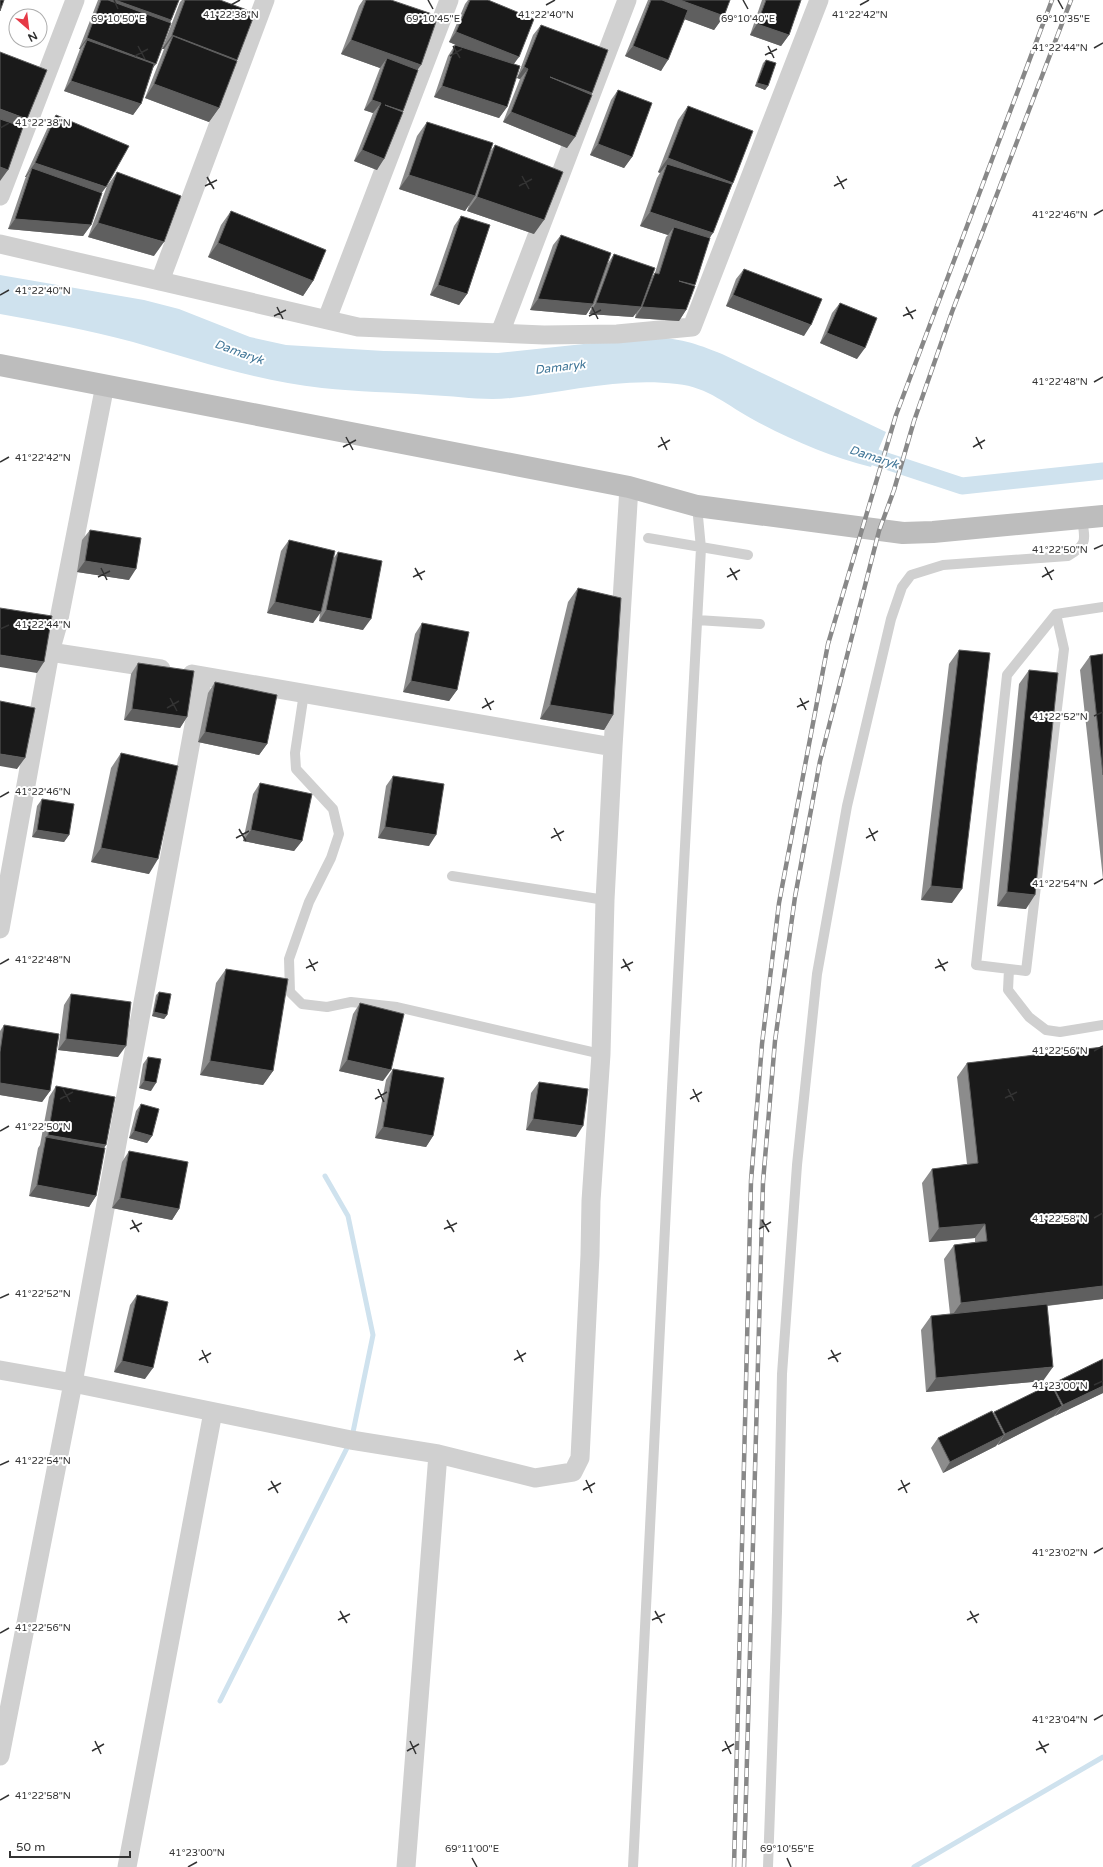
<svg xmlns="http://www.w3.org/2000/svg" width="1103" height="1867" viewBox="0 0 1103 1867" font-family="'Varela Round',sans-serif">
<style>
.water{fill:#cfe2ee}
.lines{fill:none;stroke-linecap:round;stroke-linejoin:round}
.stream{stroke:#cfe2ee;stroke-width:5}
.canal{stroke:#cfe2ee;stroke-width:17}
.service{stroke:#d0d0d0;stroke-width:10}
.minor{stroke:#d0d0d0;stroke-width:19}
.secondary{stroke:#bdbdbd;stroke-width:22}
.rail-casing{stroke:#888;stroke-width:4.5}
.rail{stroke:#fff;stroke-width:3;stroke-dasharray:9;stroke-linecap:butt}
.wall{fill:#8c8c8c}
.shaded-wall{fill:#5f5f5f}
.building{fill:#1a1a1a;stroke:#5f5f5f}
.ticks{fill:none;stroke:#333;stroke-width:1.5}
.labels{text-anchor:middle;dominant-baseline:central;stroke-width:4;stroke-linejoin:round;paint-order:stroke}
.water-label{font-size:12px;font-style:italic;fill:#3f7597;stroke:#fff}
.ticks-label{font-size:10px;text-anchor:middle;fill:#333;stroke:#fff;stroke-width:4;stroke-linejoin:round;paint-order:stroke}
</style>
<rect width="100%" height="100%" fill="#fff"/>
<!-- water -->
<path class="water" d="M0 275 144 300 179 309 250 337 286 345 384 351 498 353 650 337C679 338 695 343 722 354L886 432 871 467C831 457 791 440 754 420 728 406 708 387 677 384 622 377 566 392 511 398 483 401 457 396 430 395 394 392 357 392 322 388 257 381 195 360 133 342 89 330 44 322 0 314Z"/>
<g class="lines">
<!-- stream -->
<path class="stream" d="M325 1176 348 1216 373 1335 352 1437
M220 1701 349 1444
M914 1867 1103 1757"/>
<!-- canal -->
<path class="canal" d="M856 451 962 486 1103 471"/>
<!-- service -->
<path class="service" d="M648 538 748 555
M1056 614 1064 649 1026 971 976 965 1007 675 1056 614 1103 607
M697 620 760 624
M304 693 295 753 296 769 333 809 339 834 331 858 309 902 289 959 290 992 302 1004 327 1007 351 1002 397 1007 601 1054
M452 876 605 900
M1009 969 1008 990 1029 1017 1046 1030 1060 1032 1103 1025
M633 1867 672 1088 701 548 697 506
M768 1867 777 1611 782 1374 797 1165 817 974 847 806 891 619 902 587 911 575 943 565 1068 556C1088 544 1085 540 1082 519"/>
<!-- minor -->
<path class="minor" d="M0 196 75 0
M0 244 358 327 544 335 617 334 692 327 819 0
M160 281 265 0
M327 319 449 0
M500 333 627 0
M50 652 161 669
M192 674 613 747
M0 929 50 652 58 624 105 385
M0 1370 73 1383 351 1440 438 1454 535 1478 573 1472 580 1458 590 1255 591 1201 601 1054 605 900 613 747 629 487
M0 1756 73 1383 203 676
M127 1867 213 1412
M406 1867 438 1454"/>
<!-- secondary -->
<path class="secondary" d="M0 365 629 487 697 506 903 533 933 532 1103 516"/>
<defs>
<path id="rail" d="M734 1867 751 1181 762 1044 779 903 828 644 896 415 1052 0
M744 1867 763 1182 775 1041 795 897 820 761 879 531 894 490 914 421 952 312 1071 0"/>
</defs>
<!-- rail casing -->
<use href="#rail" class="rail-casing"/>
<!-- rail -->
<use href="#rail" class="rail"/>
</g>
<!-- wall -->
<path class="wall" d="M98 0H179L153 68 141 104 133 115 64 91 80 49H79Z
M182 0H220L237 60 219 108 209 122 145 98 164 49H162L180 2Z
M363 0H391L418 70 403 111 377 170 354 161 373 113 364 110 380 68 341 54 359 6Z
M468 0H488L514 64 507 107 499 118 434 97 448 56 455 45H456L449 42 465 4Z
M648 0H730L724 16 714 30 685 19 661 71 625 56Z
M762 0H801L789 35 781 46 750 35Z
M541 25 592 93 567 148 503 122 520 79 517 78 533 35Z
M766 60 768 86 765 90 755 86 763 63Z
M618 90 632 157 624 168 590 155 611 100Z
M688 106 733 183 710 238 686 310 679 321 635 318 636 313 633 317 589 314 592 306 586 315 530 310 553 245 561 235 608 263 614 254 651 278 655 273 666 237 668 235 640 226 657 178 660 173 658 172 678 120Z
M56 115 102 193 91 225 83 236 8 229 25 179 26 177H25L47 129Z
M427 122 489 153 495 145 534 234 467 211 469 205 465 211 399 189 417 136Z
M117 172 154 256 88 237 107 186Z
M231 211 313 281 303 296 208 257 221 225Z
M461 216 467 294 459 305 430 295 454 226Z
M744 269 804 336 726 306 736 279Z
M840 303 857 359 820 343 832 313Z
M90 530 129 580 77 572 82 540Z
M289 540 333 559 338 552 363 630 319 621 320 613 313 623 267 613 281 551Z
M578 588 613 715 604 730 540 719 568 602Z
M422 623 457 690 449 701 403 692 415 634Z
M959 650 952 903 921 900 949 664Z
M1103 654V879L1080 670 1090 656Z
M138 663 187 717 180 728 124 720 131 674Z
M1029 670 1026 909 997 906 1019 684Z
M215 682 267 744 259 755 198 742 208 693Z
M121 753 149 874 91 862 111 768Z
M393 776 429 846 378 838 386 786Z
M260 783 302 841 294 851 243 841 253 794Z
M42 799 69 835 64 842 32 837 37 806Z
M226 969 273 1071 263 1085 200 1075 216 983Z
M159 992 167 1015 164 1019 152 1016 156 995Z
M71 994 118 1057 58 1050 64 1005Z
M360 1003 383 1081 339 1071 353 1014Z
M4 1025 50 1091 42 1102 0 1095V1031Z
M1103 1047V1299L1047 1306 1043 1381 926 1392 921 1330 931 1316 950 1314 944 1259 954 1245 975 1242V1238L929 1242 922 1183 932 1169 967 1164 957 1077 967 1063Z
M148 1057 151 1091 139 1088 143 1064Z
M393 1069 433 1136 426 1147 375 1138 386 1080Z
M539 1082 576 1137 526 1130 531 1093Z
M56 1086 104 1148 96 1196 89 1207 29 1196 38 1148 40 1145 49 1097Z
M141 1104 152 1136 147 1143 129 1138 136 1111Z
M129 1151 179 1209 172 1220 112 1208 122 1162Z
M137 1295 145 1379 114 1372 130 1305Z
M1103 1359V1393L1055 1416 998 1445 997 1444 996 1446 943 1473 931 1448 938 1438 993 1414 994 1412Z"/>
<!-- shaded-wall -->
<path class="shaded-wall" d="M101 0H115L171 20 164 31Z
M651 0H680L724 16 714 30 648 6Z
M757 24 789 35 781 46 750 35Z
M456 32 519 57 511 68 449 42Z
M172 35 237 60 227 74 173 36 164 49H162Z
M87 38 156 64 148 74 87 40 80 49H79Z
M351 40 421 65 411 79 387 58 380 68 341 54Z
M633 46 668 60 661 71 625 56Z
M524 67 528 69 520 79 517 78Z
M550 77 592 93 584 103Z
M71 81 141 104 133 115 64 91Z
M757 83 768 86 765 90 755 86Z
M154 84 219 108 209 122 145 98Z
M442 86 507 107 499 118 434 97Z
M372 100 381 103 373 113 364 110Z
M0 109 27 119 17 133 0 127Z
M511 112 575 137 567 148 503 122Z
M598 144 632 157 624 168 590 155Z
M362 150 384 159 377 170 354 161Z
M668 158 733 183 723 197 667 164 660 173 658 172Z
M35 163 106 187 96 201 32 168 26 177H25Z
M0 167 8 170 0 181Z
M409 175 475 196 465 211 399 189Z
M477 197 544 220 534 234 467 211Z
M650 212 713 233 703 247 674 227 668 235 640 226Z
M15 219 91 225 83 236 8 229Z
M98 223 164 242 154 256 88 237Z
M218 243 313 281 303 296 208 257Z
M438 285 467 294 459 305 430 295Z
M733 295 811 325 804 336 726 306Z
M538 299 593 304 586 315 530 310Z
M596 303 641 307 633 317 589 314Z
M642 307 686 310 679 321 635 318Z
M827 333 865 348 857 359 820 343Z
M85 561 136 569 129 580 77 572Z
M275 602 321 612 313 623 267 613Z
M326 610 371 619 363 630 319 621Z
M0 655 44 662 37 673 0 667Z
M411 681 457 690 449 701 403 692Z
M550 705 613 715 604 730 540 719Z
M132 709 187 717 180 728 124 720Z
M205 732 267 744 259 755 198 742Z
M0 754 25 758 17 769 0 766Z
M385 827 436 835 429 846 378 838Z
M37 830 69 835 64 842 32 837Z
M251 830 302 841 294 851 243 841Z
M101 848 158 859 149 874 91 862Z
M931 886 962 889 952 903 921 900Z
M1007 892 1035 895 1026 909 997 906Z
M154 1012 167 1015 164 1019 152 1016Z
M66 1039 126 1046 118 1057 58 1050Z
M347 1060 391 1070 383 1081 339 1071Z
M210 1061 273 1071 263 1085 200 1075Z
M144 1081 156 1083 151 1091 139 1088Z
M0 1083 50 1091 42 1102 0 1095Z
M533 1119 583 1126 576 1137 526 1130Z
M383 1127 433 1136 426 1147 375 1138Z
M134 1131 152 1136 147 1143 129 1138Z
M48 1135 106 1145 98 1156 45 1138Z
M37 1185 96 1196 89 1207 29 1196Z
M120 1198 179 1209 172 1220 112 1208Z
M985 1224 975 1238 929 1242 939 1228Z
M1103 1286V1299L951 1317 961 1303Z
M122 1361 153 1368 145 1379 114 1372Z
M1053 1367 1043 1381 926 1392 936 1378Z
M1103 1386V1393L1055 1416 1063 1405Z
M1062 1406 1054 1416 998 1445 1005 1434Z
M1004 1435 996 1446 943 1473 950 1462Z"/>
<!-- building -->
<path class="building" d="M0 0H4L0 11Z
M101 0H108L171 23 156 64 87 38Z
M115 0H179L171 20Z
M185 0H220L255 13 237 60 172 35Z
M366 0H391L438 16 421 65 351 40Z
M470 0H488L534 19 519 57 456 32Z
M651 0H662L688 10 668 60 633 46Z
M680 0H730L724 16Z
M766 0H801L789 35 757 24Z
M541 25 608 50 592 93 550 77 592 95 575 137 511 112 528 69 524 67Z
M173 36 237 61 219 108 154 84Z
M87 40 154 64 141 104 71 81Z
M455 45 520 66 507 107 442 86Z
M0 52 47 70 27 119 0 109Z
M387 58 418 70 403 111 385 105 403 112 384 159 362 150 381 103 372 100Z
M766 60 776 63 768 86 757 83Z
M618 90 652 103 632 157 598 144Z
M688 106 753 131 733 183 668 158Z
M56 115 129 146 106 187 35 163Z
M0 119 23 127 8 170 0 167Z
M427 122 493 143 475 196 409 175Z
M495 145 563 172 544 220 477 197Z
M667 164 732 184 713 233 650 212Z
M32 168 102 193 91 225 15 219Z
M117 172 181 196 164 242 98 223Z
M231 211 326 250 313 281 218 243Z
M461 216 490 225 467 294 438 285Z
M674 227 710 238 695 285 679 281 695 286 686 310 642 307 655 273 659 274Z
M561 235 611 253 593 304 538 299Z
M614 254 655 268 641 307 596 303Z
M744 269 822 299 811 325 733 295Z
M840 303 877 318 865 348 827 333Z
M90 530 141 538 136 569 85 561Z
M289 540 335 551 321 612 275 602Z
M338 552 382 561 371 619 326 610Z
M578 588 621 598 613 715 550 705Z
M0 608 52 616 44 662 0 655Z
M422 623 469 632 457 690 411 681Z
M959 650 990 653 962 889 931 886Z
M1103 654V775L1090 656Z
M138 663 194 671 187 717 132 709Z
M1029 670 1058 673 1035 895 1007 892Z
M215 682 277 695 267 744 205 732Z
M0 701 35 708 25 758 0 754Z
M121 753 178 766 158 859 101 848Z
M393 776 444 784 436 835 385 827Z
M260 783 312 794 302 841 251 830Z
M42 799 74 804 69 835 37 830Z
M226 969 288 979 273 1071 210 1061Z
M159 992 171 994 167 1015 154 1012Z
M71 994 131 1002 126 1046 66 1039Z
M360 1003 404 1014 391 1070 347 1060Z
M4 1025 59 1034 50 1091 0 1083V1052Z
M1103 1047V1286L961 1303 954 1245 987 1241 985 1224 939 1228 932 1169 978 1163 967 1063Z
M148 1057 161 1059 156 1083 144 1081Z
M393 1069 444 1078 433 1136 383 1127Z
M539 1082 588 1089 583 1126 533 1119Z
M56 1086 115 1097 106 1145 48 1135Z
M141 1104 159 1109 152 1136 134 1131Z
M46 1137 105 1148 96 1196 37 1185Z
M129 1151 188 1162 179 1209 120 1198Z
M137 1295 168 1302 153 1368 122 1361Z
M1047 1304 1053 1367 936 1378 931 1316Z
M1103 1359V1386L1063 1405 1052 1384Z
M1051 1384 1062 1406 1005 1434 994 1412Z
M992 1411 1004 1435 950 1462 938 1438Z"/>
<!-- ticks -->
<path class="ticks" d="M114 0 118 9M428 0 433 9M743 0 748 9M1058 0 1063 9M231 5 240 0M546 5 555 0M860 5 869 0M138 46 145 59M453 46 460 58M768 46 774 58M1094 48 1103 43M765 55 777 49M135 56 148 49M450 56 462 49M0 128 9 123M522 176 529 189M837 176 844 189M207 177 214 189M205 186 217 180M519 186 532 179M834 186 847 179M1094 215 1103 210M0 295 9 290M277 307 283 319M592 307 598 319M906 307 913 319M274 316 286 310M589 316 601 310M903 316 916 310M1094 382 1103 377M346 437 353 450M661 437 667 450M976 437 982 449M343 447 356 440M658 447 670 440M973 447 985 440M0 462 9 457M1094 549 1103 545M1045 567 1052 580M101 568 107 580M415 568 422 580M730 568 737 580M98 577 110 571M413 577 425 571M727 577 740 570M1042 577 1054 570M0 629 9 625M170 698 177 711M485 698 491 710M800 698 806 710M797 707 809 701M167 708 179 701M482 708 494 701M1094 716 1103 712M0 797 9 792M554 828 561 841M869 828 875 841M239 829 246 841M236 838 249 831M551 838 564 831M866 838 878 831M1094 884 1103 879M309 959 315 971M623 959 630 971M938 959 945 971M0 964 9 959M306 968 318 962M621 968 633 962M935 968 948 962M1094 1051 1103 1046M63 1089 70 1102M378 1089 384 1102M693 1089 699 1102M1008 1089 1014 1101M1005 1098 1017 1092M60 1099 73 1092M375 1099 387 1092M690 1099 702 1092M0 1131 9 1126M1094 1218 1103 1213M132 1220 139 1232M447 1220 454 1232M762 1220 769 1232M130 1229 142 1223M444 1229 457 1223M759 1229 771 1222M0 1298 9 1294M202 1350 208 1363M517 1350 523 1362M831 1350 838 1362M828 1359 841 1353M199 1360 211 1353M514 1360 526 1353M1094 1385 1103 1381M0 1465 9 1461M586 1480 592 1493M901 1480 907 1493M271 1481 278 1493M268 1490 281 1483M583 1490 595 1483M898 1490 910 1483M1094 1553 1103 1548M340 1611 347 1623M655 1611 662 1623M970 1611 977 1623M338 1620 350 1614M652 1620 665 1614M967 1620 979 1614M0 1633 9 1628M1094 1720 1103 1715M95 1741 101 1754M410 1741 416 1754M725 1741 731 1754M1039 1741 1046 1753M1036 1750 1049 1744M92 1751 104 1744M407 1751 419 1744M722 1751 734 1744M0 1800 9 1795M472 1858 477 1867M787 1858 791 1867M188 1867 197 1862"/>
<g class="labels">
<!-- water labels -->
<g class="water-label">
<text transform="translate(239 352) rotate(20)">Damaryk</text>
<text transform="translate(560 367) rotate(-7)">Damaryk</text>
<text transform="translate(874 457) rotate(18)">Damaryk</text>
</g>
</g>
<g class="ticks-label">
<text x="231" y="18">41°22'38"N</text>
<text x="546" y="18">41°22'40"N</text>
<text x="860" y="18">41°22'42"N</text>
<text x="118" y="22">69°10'50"E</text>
<text x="748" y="22">69°10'40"E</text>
<text x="433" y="22">69°10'45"E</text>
<text x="1063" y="22">69°10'35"E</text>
<text x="1060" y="51">41°22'44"N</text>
<text x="43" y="126">41°22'38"N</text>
<text x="1060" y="218">41°22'46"N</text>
<text x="43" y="294">41°22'40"N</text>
<text x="1060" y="385">41°22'48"N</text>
<text x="43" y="461">41°22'42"N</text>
<text x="1060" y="553">41°22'50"N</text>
<text x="43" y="628">41°22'44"N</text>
<text x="1060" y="720">41°22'52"N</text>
<text x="43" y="795">41°22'46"N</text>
<text x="1060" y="887">41°22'54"N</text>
<text x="43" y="963">41°22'48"N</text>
<text x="1060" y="1054">41°22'56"N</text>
<text x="43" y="1130">41°22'50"N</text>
<text x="1060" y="1222">41°22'58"N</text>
<text x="43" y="1297">41°22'52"N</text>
<text x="1060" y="1389">41°23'00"N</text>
<text x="43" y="1464">41°22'54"N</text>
<text x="1060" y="1556">41°23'02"N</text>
<text x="43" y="1631">41°22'56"N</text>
<text x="1060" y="1723">41°23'04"N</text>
<text x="43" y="1799">41°22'58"N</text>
<text x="472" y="1852">69°11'00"E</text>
<text x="787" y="1852">69°10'55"E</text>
<text x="197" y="1856">41°23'00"N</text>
</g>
<!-- north arrow -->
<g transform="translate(28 28) rotate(152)"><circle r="19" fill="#ffffff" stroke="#adadad"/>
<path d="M0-3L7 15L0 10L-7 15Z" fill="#e63946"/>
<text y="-6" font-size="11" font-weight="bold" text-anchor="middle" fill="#333333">N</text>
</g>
<!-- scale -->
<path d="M10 1851v6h120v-6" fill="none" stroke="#333333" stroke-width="2"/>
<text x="16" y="1851" font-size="12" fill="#333333" stroke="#ffffff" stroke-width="3" paint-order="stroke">50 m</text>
</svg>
